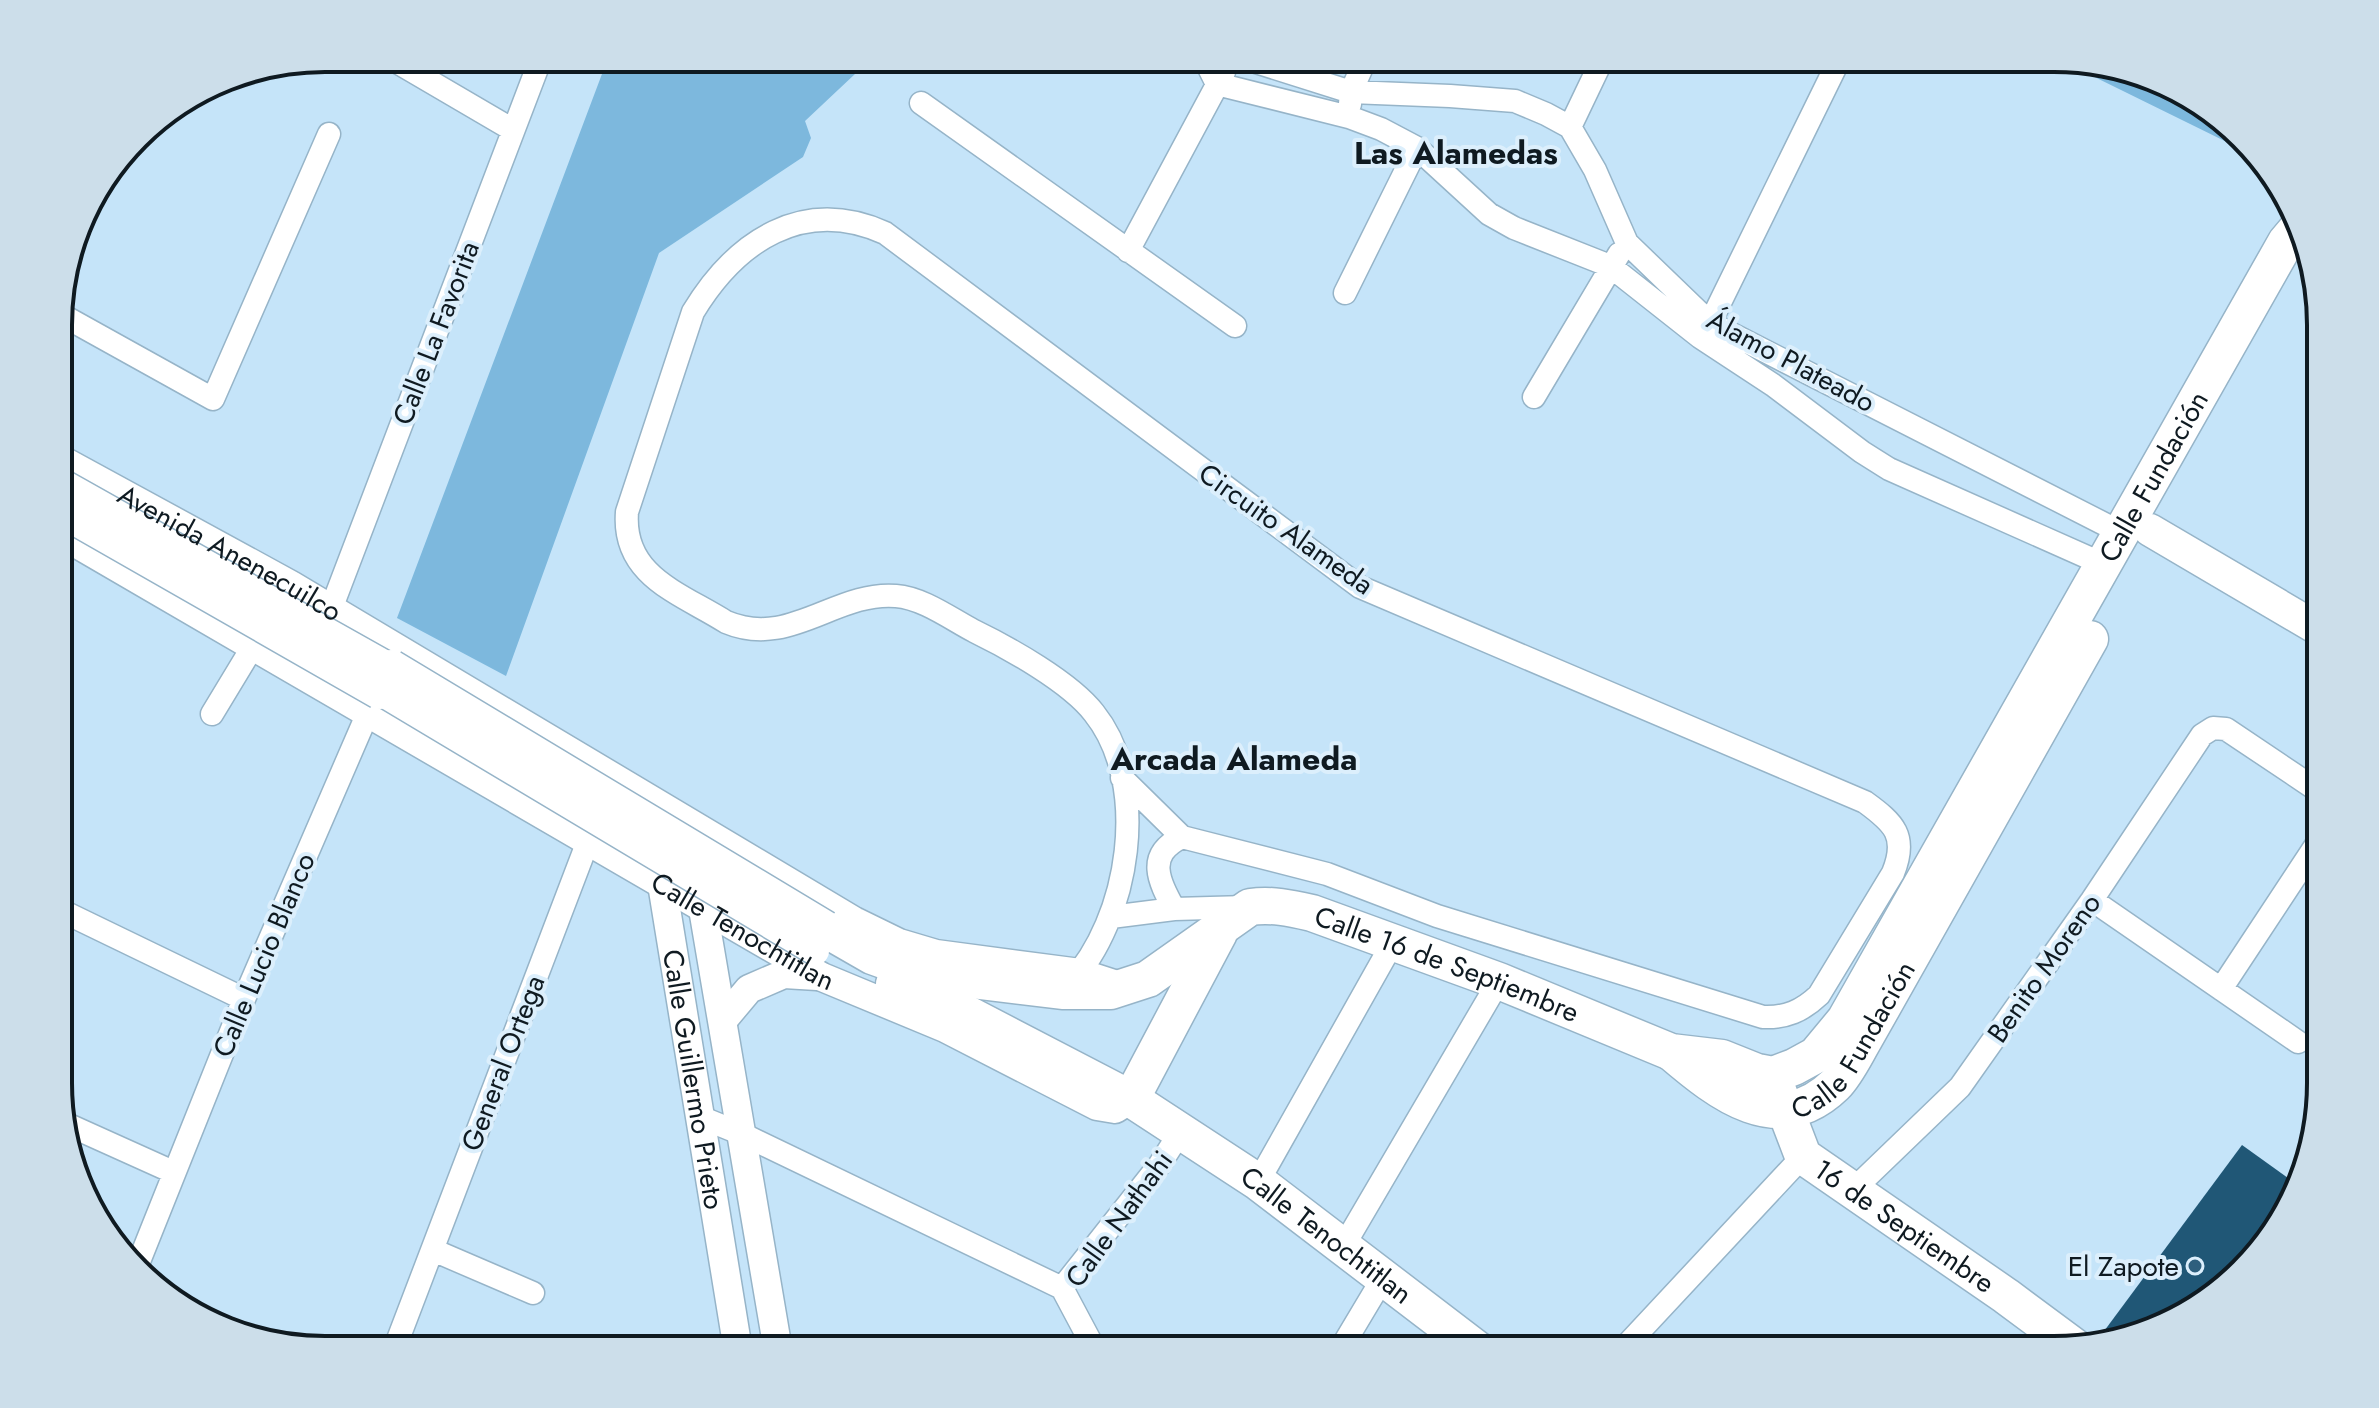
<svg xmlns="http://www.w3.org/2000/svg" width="2379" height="1408" viewBox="0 0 2379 1408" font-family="Jost,sans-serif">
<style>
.green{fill:#7db8dd}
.building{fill:#205776}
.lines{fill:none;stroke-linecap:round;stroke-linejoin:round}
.minor-casing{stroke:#96b4c8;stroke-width:25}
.tertiary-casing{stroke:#96b4c8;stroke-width:31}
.secondary-casing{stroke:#96b4c8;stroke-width:35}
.primary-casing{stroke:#96b4c8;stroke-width:39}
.minor{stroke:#fff;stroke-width:22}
.tertiary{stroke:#fff;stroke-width:28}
.secondary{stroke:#fff;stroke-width:32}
.primary{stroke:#fff;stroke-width:36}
.tertiary-bridge-casing{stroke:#96b4c8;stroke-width:31;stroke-linecap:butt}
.primary-bridge-casing{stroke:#96b4c8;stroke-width:39;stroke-linecap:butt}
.tertiary-bridge{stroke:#fff;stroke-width:28}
.primary-bridge{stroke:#fff;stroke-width:36}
.poi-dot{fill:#2e5f7d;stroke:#dceffc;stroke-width:3}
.labels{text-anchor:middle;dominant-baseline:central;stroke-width:8;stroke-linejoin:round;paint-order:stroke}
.street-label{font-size:28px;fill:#0f1a21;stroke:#dceffc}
.poi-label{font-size:28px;fill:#0f1a21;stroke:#dceffc;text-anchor:end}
.quarter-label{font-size:32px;font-weight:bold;fill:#0f1a21;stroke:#dceffc}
.rim{fill:none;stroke:#0f1a21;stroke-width:4}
</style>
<rect width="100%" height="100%" fill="#c5e4f9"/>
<!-- green -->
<path class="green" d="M608 58H872L805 121 811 138 803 157 659 253 506 676 397 618Z
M2058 59 2188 94 2245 151Z"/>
<!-- building -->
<path class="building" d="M2242 1145 2295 1183 2285 1217 2188 1314 2096 1342Z"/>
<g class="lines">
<defs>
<path id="minor" d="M390 58 513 130
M1204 58 1217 84 1349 117 1381 129 1417 148 1489 214 1514 228 1610 266 1700 337 1773 385 1862 452 1889 469 2105 565
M1205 59 1230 58 1256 62 1351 92 1450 96 1515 101 1546 114 1570 127 1595 170 1627 243 1710 323 2122 533
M921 103 1235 326
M1350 104 1351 92 1366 58
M1570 127 1603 58
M1128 251 1224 72
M1345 293 1417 148
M60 314 213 399 329 134
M1703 332 1710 323 1840 58
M1534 397 1619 254
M331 609 541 58
M212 714 261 633
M1182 837C1145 855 1159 881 1174 909L1247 907
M2092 900 2298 1042
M60 910 244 999
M1111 917 1174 909
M1069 984C1130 920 1151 784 1094 713 1070 682 1009 648 974 631 951 619 923 598 896 596 835 591 790 649 726 622 680 593 622 576 627 512L693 312C736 241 803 196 885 233L1360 587 1865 802C1894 823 1908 836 1893 873L1819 995C1802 1011 1786 1018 1763 1017L1437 916 1327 874 1182 837 1122 778
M2221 989 2320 839
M700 1117 742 1134 1062 1288
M62 1122 173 1172
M1258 1182 1392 944
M1853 1190 1960 1087 2092 900 2202 735 2213 728 2226 729 2320 792
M1343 1247 1499 981
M433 1250 533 1293
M138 1264 244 999 373 701
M1062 1288 1160 1164 1181 1131
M1062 1288 1095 1350
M394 1350 593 828
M1340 1350 1383 1278
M1622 1350 1803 1156"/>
<g id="tertiary">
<path id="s1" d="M60 459 291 585 854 921 899 943 936 954 1080 973 1117 985"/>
<path id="s2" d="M60 534 822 977 945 1028 1097 1106 1115 1109 1131 1099"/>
<path id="s3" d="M663 872 662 884 738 1350"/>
<path d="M701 897 778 1350"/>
<path d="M723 1020 749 989 784 974 817 976"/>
</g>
<path id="secondary" d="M2150 530 2320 630"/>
<g id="primary">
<path id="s4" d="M825 929 872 956 922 974 1062 991H1111L1148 979 1250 907C1272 904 1290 908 1312 913L1499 981 1671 1052 1722 1058 1757 1072 1773 1075 1794 1067 1816 1055 1845 1020 2286 242 2297 229"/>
<path id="s5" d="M894 984 956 1008 1131 1099 1258 1182 1478 1350"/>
<path id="s6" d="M1671 1052C1719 1093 1778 1140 1835 1085 1847 1073 1856 1053 1865 1038L2090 639"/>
<path id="s7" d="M1777 1088 1803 1156 2006 1296 2076 1348"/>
<path d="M1131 1099 1219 933"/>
</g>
</defs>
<!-- minor casing -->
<use href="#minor" class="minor-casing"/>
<!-- tertiary casing -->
<use href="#tertiary" class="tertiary-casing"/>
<!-- secondary casing -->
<use href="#secondary" class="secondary-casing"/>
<!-- primary casing -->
<use href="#primary" class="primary-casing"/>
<!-- minor -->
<use href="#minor" class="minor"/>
<!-- tertiary -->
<use href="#tertiary" class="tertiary"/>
<!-- secondary -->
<use href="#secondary" class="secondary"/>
<!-- primary -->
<use href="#primary" class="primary"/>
<defs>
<path id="tertiary-bridge" d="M60 482 391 668
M380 691 815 951"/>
<path id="primary-bridge" d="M60 508 380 691
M391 668 825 929"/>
</defs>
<!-- tertiary-bridge casing -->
<use href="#tertiary-bridge" class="tertiary-bridge-casing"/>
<!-- primary-bridge casing -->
<use href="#primary-bridge" class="primary-bridge-casing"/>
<!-- tertiary-bridge -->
<use href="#tertiary-bridge" class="tertiary-bridge"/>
<!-- primary-bridge -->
<use href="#primary-bridge" class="primary-bridge"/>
</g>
<!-- markers -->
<circle class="poi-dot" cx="2195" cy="1266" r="8"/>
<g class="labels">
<!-- street labels -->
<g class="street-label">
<text transform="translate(436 333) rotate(-69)">Calle La Favorita</text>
<text transform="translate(1791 361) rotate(28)">Álamo Plateado</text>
<text stroke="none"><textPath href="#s4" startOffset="1732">Calle Fundación</textPath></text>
<text transform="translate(1286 529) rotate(35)">Circuito Alameda</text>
<text stroke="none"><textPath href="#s1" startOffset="194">Avenida Anenecuilco</textPath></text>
<text stroke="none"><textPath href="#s2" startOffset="790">Calle Tenochtitlan</textPath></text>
<text transform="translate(264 955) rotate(-67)">Calle Lucio Blanco</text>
<text stroke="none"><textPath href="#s4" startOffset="668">Calle 16 de Septiembre</textPath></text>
<text transform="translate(2044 968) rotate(-55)">Benito Moreno</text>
<text stroke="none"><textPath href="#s6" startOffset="234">Calle Fundación</textPath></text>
<text transform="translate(503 1063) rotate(-69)">General Ortega</text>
<text stroke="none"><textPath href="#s3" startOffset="210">Calle Guillermo Prieto</textPath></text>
<text transform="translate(1119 1219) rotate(-54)">Calle Nathahi</text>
<text stroke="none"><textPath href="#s7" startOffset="196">16 de Septiembre</textPath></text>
<text stroke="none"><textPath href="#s5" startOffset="502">Calle Tenochtitlan</textPath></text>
</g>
<!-- poi labels -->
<g class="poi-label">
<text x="2179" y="1266">El Zapote</text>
</g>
<!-- quarter labels -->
<g class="quarter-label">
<text x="1456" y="153">Las Alamedas</text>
<text x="1234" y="759">Arcada Alameda</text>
</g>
</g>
<!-- crop -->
<path d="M0 0H2379V1408H0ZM325 72H2054A253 253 0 0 1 2307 325V1083A253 253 0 0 1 2054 1336H325A253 253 0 0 1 72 1083V325A253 253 0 0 1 325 72Z" fill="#ccdeea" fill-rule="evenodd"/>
<path class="rim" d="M325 72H2054A253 253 0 0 1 2307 325V1083A253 253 0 0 1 2054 1336H325A253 253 0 0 1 72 1083V325A253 253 0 0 1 325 72Z"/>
</svg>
